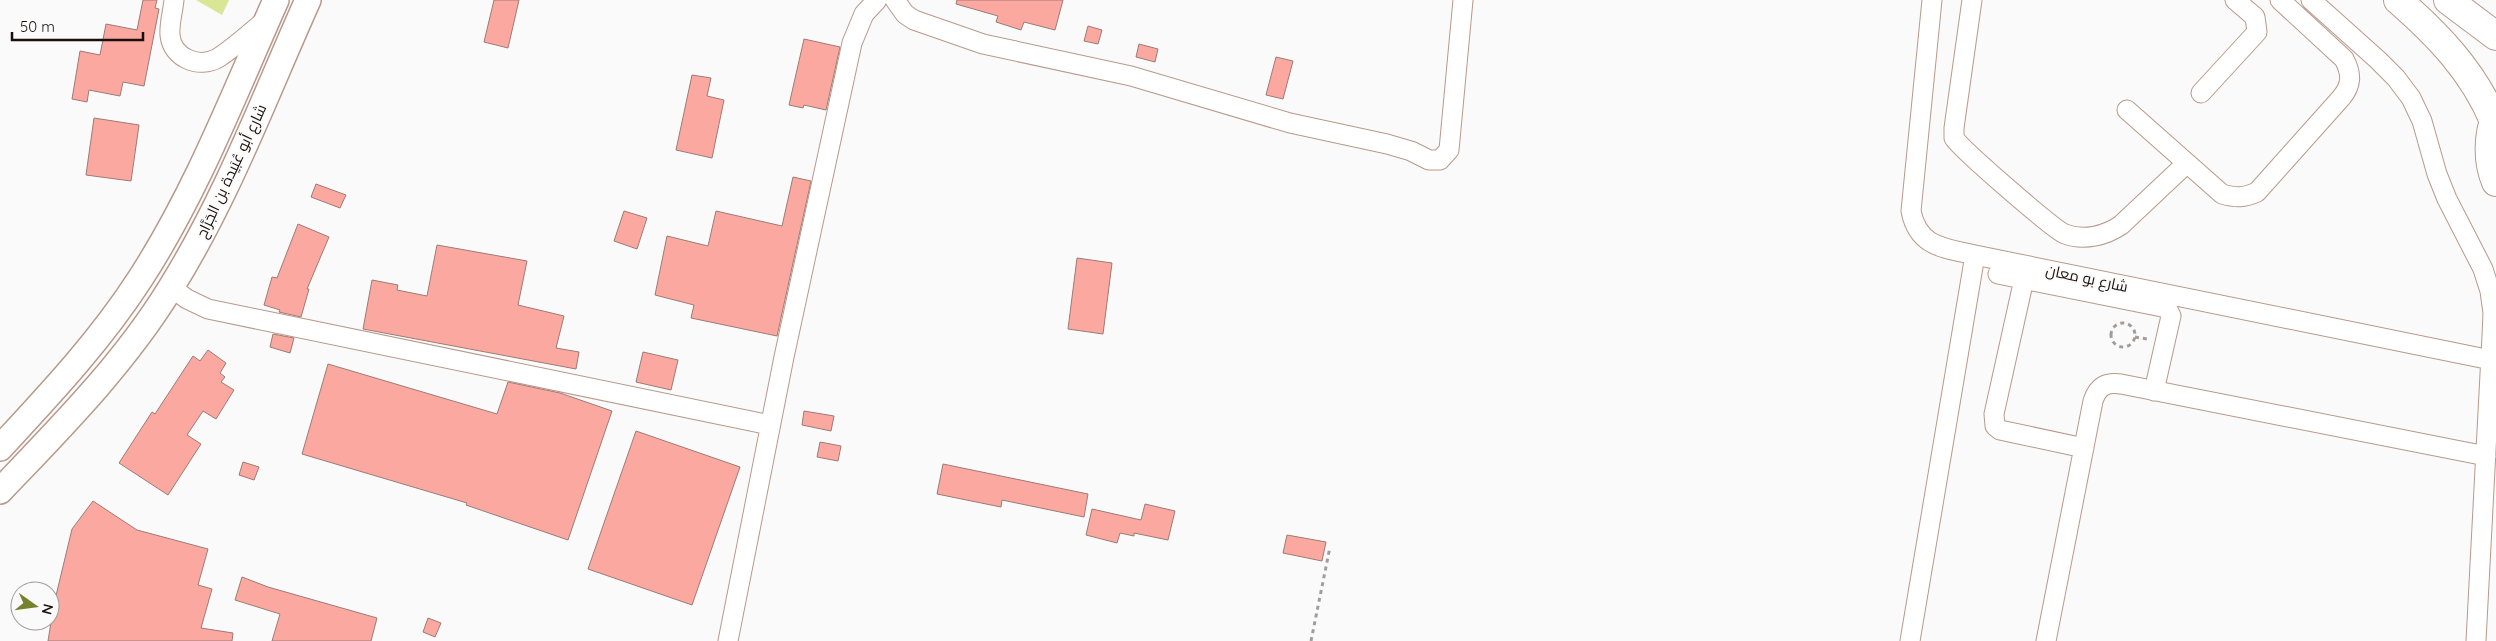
<svg xmlns="http://www.w3.org/2000/svg" width="2496" height="641" viewBox="0 0 2496 641" font-family="Quicksand,Cairo,sans-serif">
<style>
.green{fill:#d9e696}
.building{fill:#fba9a0;stroke:#9d7a76}
.lines{fill:none;stroke-linecap:round;stroke-linejoin:round}
.minor-casing{stroke:#b8998a;stroke-width:21}
.major-casing{stroke:#b8998a;stroke-width:28}
.highway-casing{stroke:#b8998a;stroke-width:30}
.path{stroke:#a19d9b;stroke-width:3;stroke-dasharray:4 4;stroke-linecap:butt}
.minor{stroke:#fff;stroke-width:19}
.major{stroke:#fff;stroke-width:25}
.highway{stroke:#fff;stroke-width:28}
.labels{text-anchor:middle;dominant-baseline:central;stroke-width:4;stroke-linejoin:round;paint-order:stroke}
.street-label{font-size:15px;fill:#190e09;stroke:#fafafa}
</style>
<rect width="100%" height="100%" fill="#fafafa"/>
<!-- green -->
<path class="green" d="M196 0H229L222 15Z"/>
<!-- building -->
<path class="building" d="M143 0H157L155 8 159 9 144 86 123 82 120 96 89 90 87 102 72 99 80 51 100 55 106 24 137 30Z
M494 0H519L508 48 484 42Z
M957 0H1063L1055 30 1024 22 1021 30 996 22 998 16 956 4Z
M1088 26 1102 30 1098 44 1084 41Z
M804 39 840 47 826 110 804 105 803 108 789 105Z
M1139 44 1158 49 1155 62 1136 57Z
M1276 57 1293 61 1283 99 1266 95Z
M692 75 711 78 707 96 724 100 712 158 676 150Z
M94 118 139 125 131 181 86 175Z
M793 177 811 181 777 336 691 318 694 305 655 295 667 236 708 246 716 211 782 226Z
M316 184 346 195 340 208 311 197Z
M624 211 647 218 637 249 614 241Z
M298 224 329 237 307 289H309L301 317 279 312 280 310 264 305 272 277 277 278Z
M437 245 527 261 518 305 564 316 556 348 579 352 576 369 363 329 372 280 398 285 397 290 427 296Z
M1077 258 1112 263 1103 334 1068 329Z
M273 334 294 338 290 353 270 347Z
M208 350 226 363 220 373 225 377 221 382 234 390 216 419 203 411 187 435 201 444 168 495 119 463 152 412 155 414 193 356 200 361Z
M643 352 678 360 671 390 636 382Z
M328 364 497 414 508 382 560 393 612 411 568 540 466 505 467 503 302 454Z
M804 411 834 416 831 431 802 425Z
M636 431 740 467 692 605 588 569Z
M820 442 841 446 838 461 817 457Z
M243 462 259 467 254 480 239 475Z
M943 464 1088 494 1084 517 1002 500 1001 507 937 494Z
M93 501 137 530 208 549 198 585 212 589 201 628 233 633 232 641H48L54 604 72 529Z
M1145 504 1175 511 1168 540 1134 533V536L1120 533 1117 543 1086 535 1092 509 1141 520Z
M1287 535 1326 542 1322 561 1283 553Z
M242 577 268 587 377 618 371 641H272L280 614 235 600Z
M428 618 441 623 435 637 423 632Z"/>
<g class="lines">
<defs>
<path id="minor" d="M174 0C173 11 169 24 170 35 172 58 199 69 218 58 235 47 251 32 267 19
M895 0 905 14 914 20 983 44 1131 76 1290 123 1387 144 1411 151 1429 160H1440L1449 150 1463 0
M1932 0 1911 211C1918 247 1944 248 1975 255L2491 360
M1972 0 1954 128V138C1962 150 2053 229 2065 234 2084 241 2105 236 2121 225L2187 163
M2311 0 2378 60 2396 78 2411 98 2422 121 2437 174 2447 199 2483 269 2490 291 2493 313 2492 336 2476 641
M2201 93 2257 32 2255 17 2235 0
M2127 110 2222 194C2236 198 2244 198 2257 192L2341 98C2352 85 2352 74 2344 59L2280 0
M1998 274 2167 308 2171 316 2154 391
M2024 279 1994 414 1995 426 2000 430 2084 448
M171 287 187 299 208 309 770 425
M728 641 784 357 852 43 864 14 877 0
M1910 641 1975 255
M2046 641 2093 401C2098 386 2106 382 2121 384L2486 456"/>
<path id="major" d="M0 448C50 394 100 341 140 279 196 193 234 94 276 0
M0 491C61 427 123 365 170 289 227 198 264 98 308 0"/>
<path id="highway" d="M2398 0C2438 35 2473 71 2494 121
M2448 0 2496 36
M2496 114C2488 136 2487 161 2496 182"/>
</defs>
<!-- minor casing -->
<use href="#minor" class="minor-casing"/>
<!-- major casing -->
<use href="#major" class="major-casing"/>
<!-- highway casing -->
<use href="#highway" class="highway-casing"/>
<!-- path -->
<path class="path" d="M2111 335a12 12 0 1 1 24 0a12 12 0 1 1-24 0Z
M2135 337 2147 339
M1311 641 1330 547"/>
<!-- minor -->
<use href="#minor" class="minor"/>
<!-- major -->
<use href="#major" class="major"/>
<!-- highway -->
<use href="#highway" class="highway"/>
</g>
<g class="labels">
<!-- street labels -->
<g class="street-label">
<text transform="translate(231 171) rotate(-65)">شارع أبو عُبَيدة بن الجَرَّاح</text>
<text transform="translate(2087 278) rotate(12)">شارع بو معان</text>
</g>
</g>
<!-- north arrow -->
<g transform="translate(35 606) rotate(104)"><circle r="24" fill="#fafafa" stroke="#a09c9a"/>
<path d="M0-4L9 19L0 12L-9 19Z" fill="#77812e"/>
<text y="-8" font-size="14" font-weight="bold" text-anchor="middle" fill="#190e09">N</text>
</g>
<!-- scale -->
<path d="M12 32v8h131v-8" fill="none" stroke="#190e09" stroke-width="2.5"/>
<text x="20" y="32" font-size="15" fill="#190e09" stroke="#fafafa" stroke-width="4" paint-order="stroke">50 m</text>
</svg>
